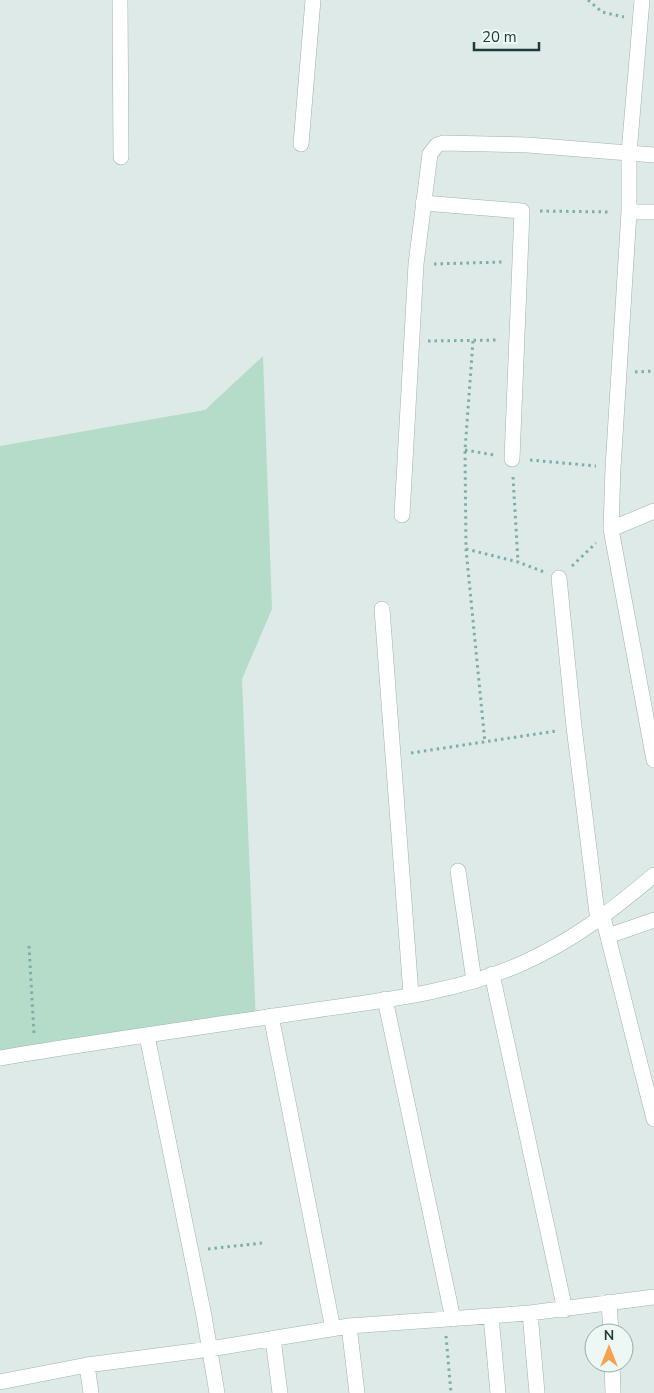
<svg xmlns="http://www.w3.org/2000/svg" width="654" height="1393" viewBox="0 0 654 1393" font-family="'Nunito Sans',sans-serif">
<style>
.green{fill:#b5dcc9}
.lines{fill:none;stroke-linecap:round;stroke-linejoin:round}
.minor-casing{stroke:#a0b2af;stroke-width:16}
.secondary-casing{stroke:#9cb6b3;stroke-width:16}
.path{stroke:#7cafab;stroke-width:3;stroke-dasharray:2.5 4;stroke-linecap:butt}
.minor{stroke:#fff;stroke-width:15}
.secondary{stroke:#fff;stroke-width:15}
</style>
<rect width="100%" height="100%" fill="#ddeae7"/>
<!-- green -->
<path class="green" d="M263 356 272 609 242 679 256 1024 0 1066V446L205 410Z"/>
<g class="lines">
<defs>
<path id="minor" d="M120 0 121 157
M642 0 629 153V212L613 468 611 529 654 760
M301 144 313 0
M423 203 522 211 512 459
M629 212H654
M402 515 416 264 430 154 437 145 443 143 528 145 654 155
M611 529 654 511
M559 578 574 727 598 921
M382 609 411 994
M458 871 474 981
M603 917 654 1119
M608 936 654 920
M492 974 565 1310
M385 999 453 1319
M271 1016 333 1329
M147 1036 204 1316 217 1393
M609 1302 611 1333
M530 1313 537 1393
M491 1316 498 1393
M349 1326 357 1393
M273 1339 280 1393
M612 1363 613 1393
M87 1365 91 1393
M0 1382 87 1365 210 1349 349 1326 530 1313 654 1297"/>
<path id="secondary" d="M0 1058C100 1041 201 1027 302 1012 376 1001 454 994 523 963 572 941 613 910 654 875"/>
</defs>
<!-- minor casing -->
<use href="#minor" class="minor-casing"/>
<!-- secondary casing -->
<use href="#secondary" class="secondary-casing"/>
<!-- path -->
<path class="path" d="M588 0 602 12 624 17
M540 211 611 212
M434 264 503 262
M428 341 499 340
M473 341 465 450 466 549 485 743
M635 372 654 371
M465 450 494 455
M530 460 596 466
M513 477 518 562
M466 549 518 562 544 572
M572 566 596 543
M411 753 556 731
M29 946 34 1034
M208 1249 262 1243
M446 1336 451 1393"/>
<!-- minor -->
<use href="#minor" class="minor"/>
<!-- secondary -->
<use href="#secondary" class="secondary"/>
</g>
<!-- north arrow -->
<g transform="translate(609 1348)"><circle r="24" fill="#edf7f4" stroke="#9aaba9"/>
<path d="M0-4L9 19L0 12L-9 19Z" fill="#f7a14e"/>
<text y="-8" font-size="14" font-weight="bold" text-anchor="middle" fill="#1e3a39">N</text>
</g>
<!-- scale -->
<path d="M474 42v8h65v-8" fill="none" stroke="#1e3a39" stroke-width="2.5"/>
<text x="482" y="42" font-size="15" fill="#1e3a39" stroke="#edf7f4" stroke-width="4" paint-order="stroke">20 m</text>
</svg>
